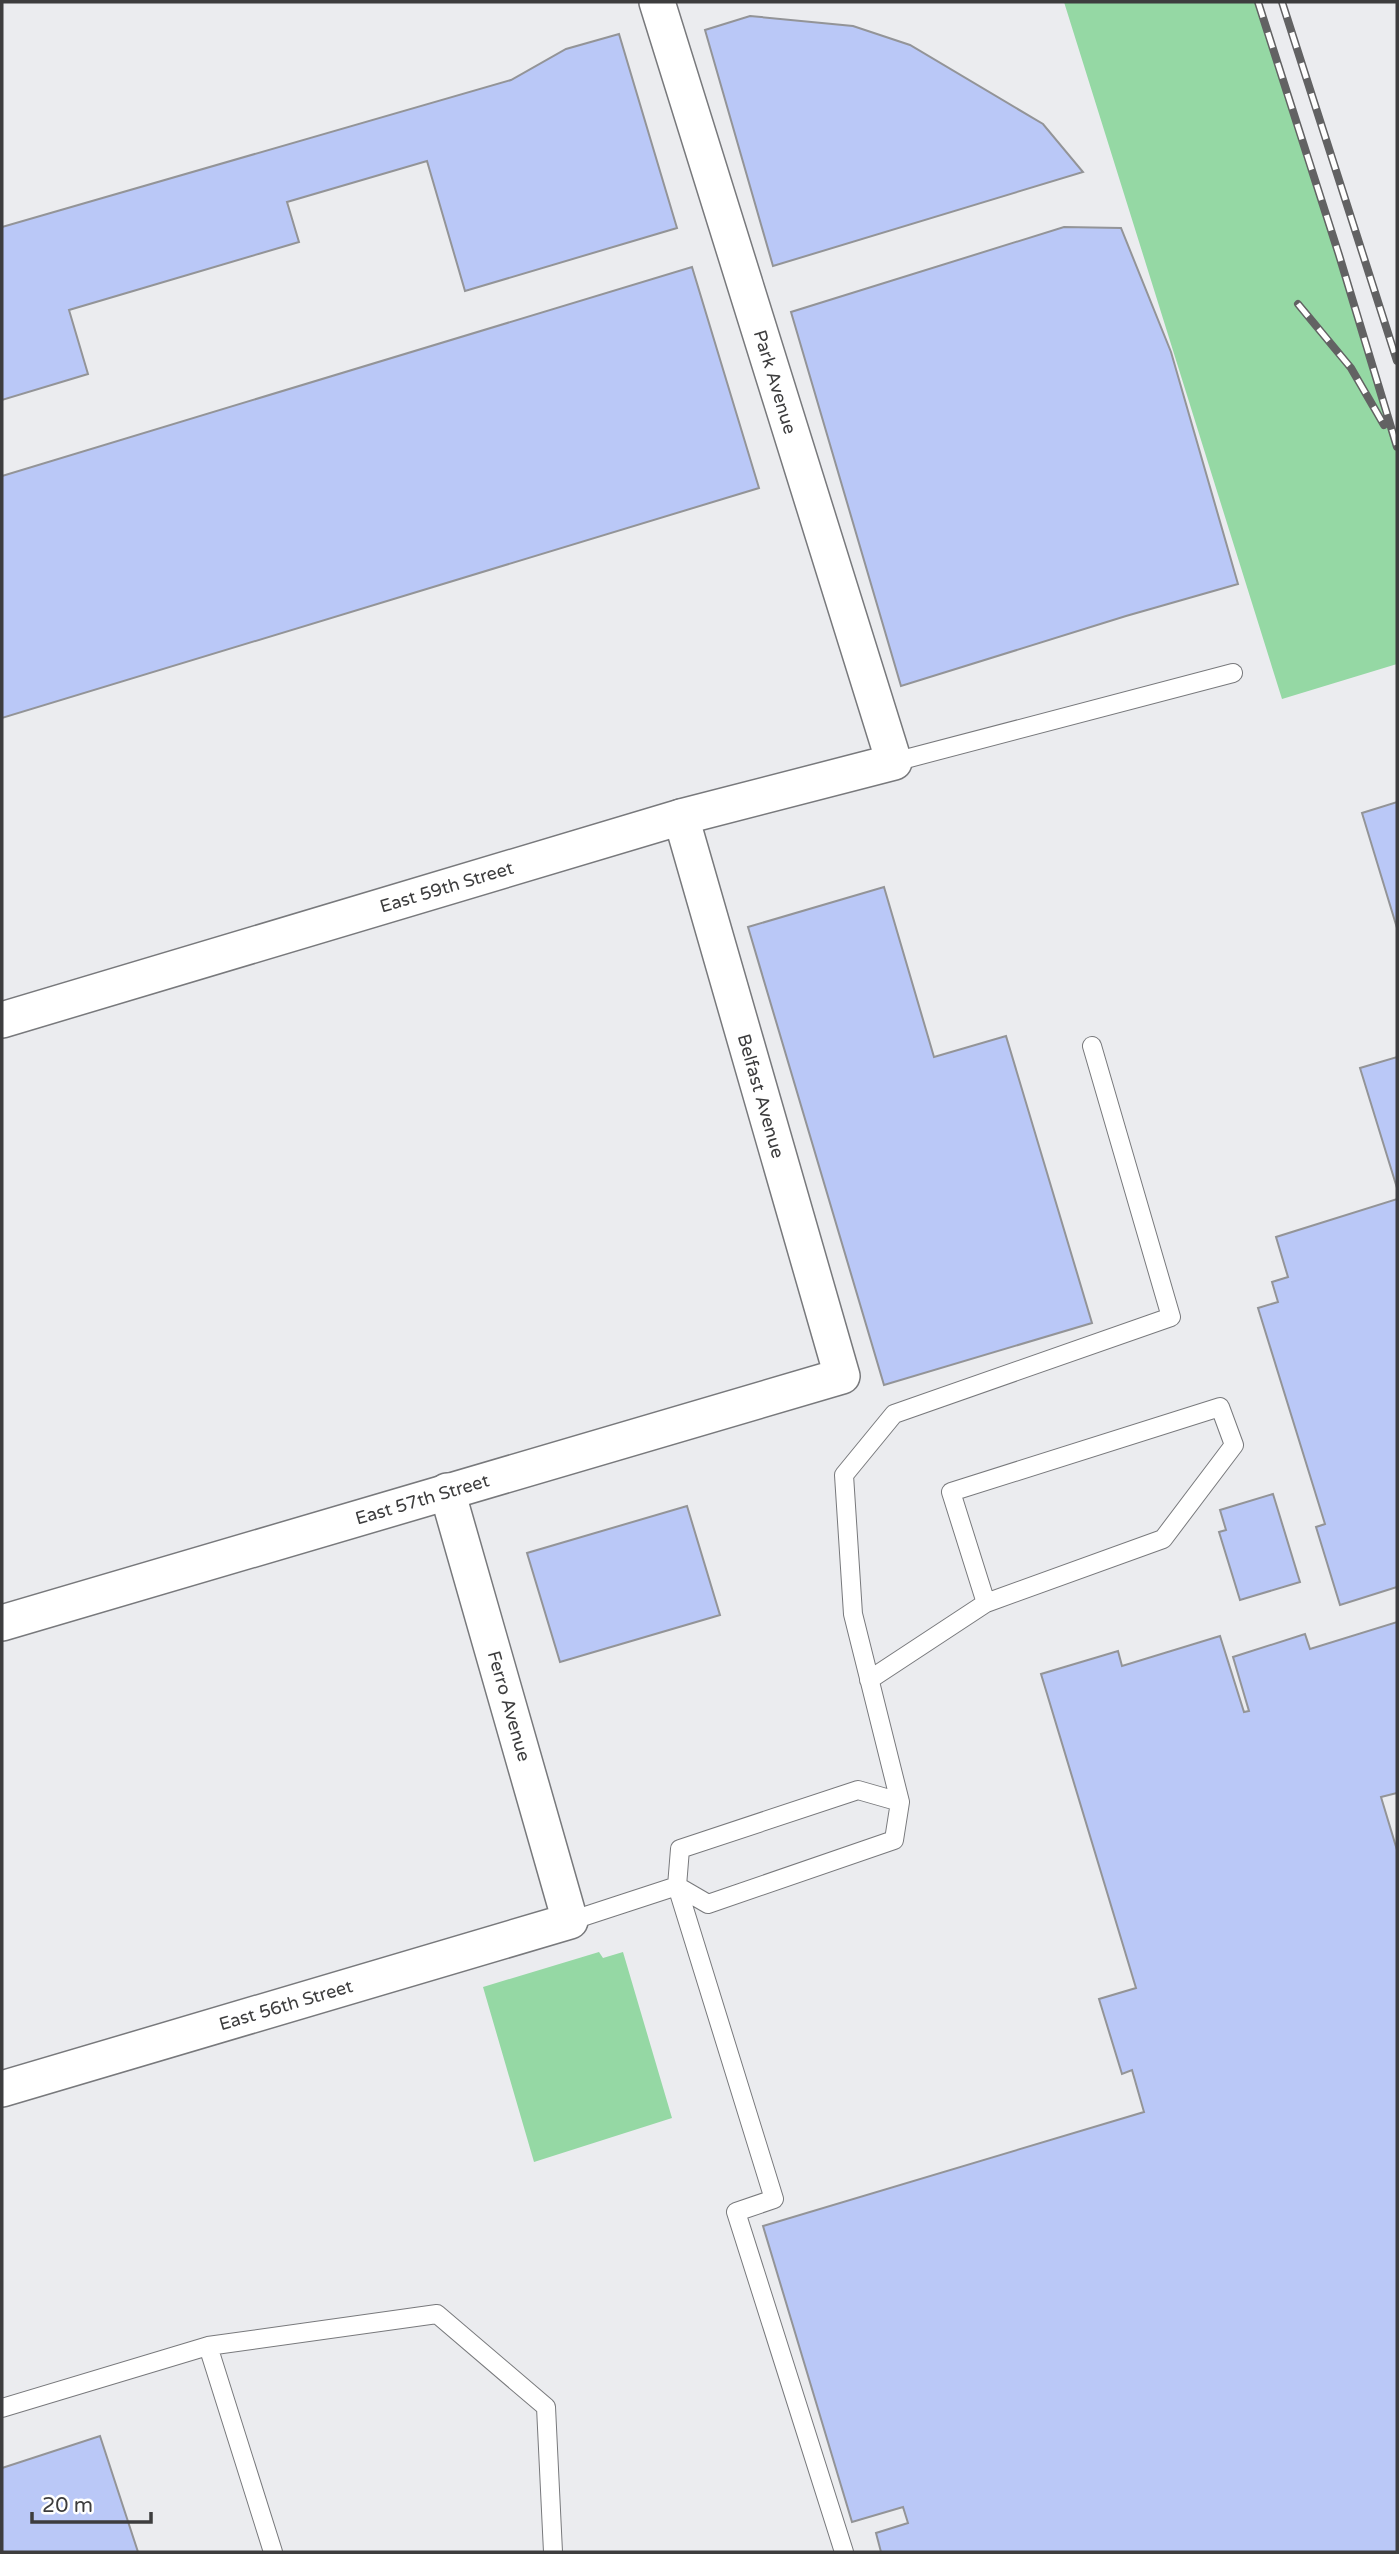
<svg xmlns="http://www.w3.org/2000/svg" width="1399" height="2554" viewBox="0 0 1399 2554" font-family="'Varela Round',sans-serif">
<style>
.green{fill:#95d8a4}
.building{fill:#bac8f7;stroke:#939497;stroke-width:2}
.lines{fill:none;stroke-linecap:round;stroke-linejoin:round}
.lane-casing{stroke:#78797c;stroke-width:20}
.street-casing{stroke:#78797c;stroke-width:38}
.lane{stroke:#fff;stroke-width:18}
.street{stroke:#fff;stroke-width:35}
.rail-casing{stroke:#626263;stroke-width:8}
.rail{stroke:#fff;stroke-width:5;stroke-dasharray:16;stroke-linecap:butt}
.labels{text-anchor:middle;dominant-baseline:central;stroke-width:6;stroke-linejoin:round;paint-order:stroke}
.street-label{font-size:18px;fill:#3d3d3e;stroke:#fff}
</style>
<rect width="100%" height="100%" fill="#ebecef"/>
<!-- green -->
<path class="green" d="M1064 2H1258L1339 255 1397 449V664L1282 699Z
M599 1952 603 1958 623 1952 672 2118 534 2162 483 1987Z"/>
<!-- building -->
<path class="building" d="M750 16 853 26 910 45 1043 124 1083 172 773 266 705 30Z
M619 34 677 228 465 291 427 161 287 202 299 242 69 310 88 374 2 400V227L511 80 566 49Z
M1064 227 1121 228 1171 352 1238 584 1126 616 901 686 791 312Z
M692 267 759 488 2 718V476Z
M1397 802V928L1362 813Z
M884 887 934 1057 1006 1036 1092 1323 884 1385 748 927Z
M1397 1057V1188L1360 1068Z
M1397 1199V1587L1340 1605 1316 1527 1325 1524 1258 1308 1278 1302 1272 1282 1288 1277 1276 1237Z
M1273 1494 1300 1582 1240 1600 1219 1532 1226 1530 1220 1510Z
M687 1506 720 1615 560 1662 527 1553Z
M1397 1622V1793L1381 1797 1397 1850V2552H881L876 2533 908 2523 903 2507 852 2522 763 2226 1144 2112 1132 2070 1122 2074 1099 1999 1136 1988 1041 1674 1118 1651 1122 1666 1220 1636 1244 1712 1249 1711 1233 1657 1305 1634 1310 1649Z
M100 2436 138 2552H2V2468Z"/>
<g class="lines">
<defs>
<path id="lane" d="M894 762 1233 673
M869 1680 986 1603 1163 1539 1234 1445 1220 1407 951 1492 986 1603
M900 1802 853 1614 844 1475 894 1414 1171 1317 1092 1046
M570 1921 677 1886 708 1904 894 1840 900 1802 858 1790 680 1849 677 1886 774 2199 736 2212 844 2552
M208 2346 437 2314 546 2407 553 2552
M2 2408 208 2346 273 2552"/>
<g id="street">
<path id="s1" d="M2 1020 681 817 894 762 657 2"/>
<path id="s2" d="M2 1623 842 1376 681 817"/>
<path id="s3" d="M2 2089 570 1921 447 1491"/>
</g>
</defs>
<!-- lane casing -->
<use href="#lane" class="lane-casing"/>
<!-- street casing -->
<use href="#street" class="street-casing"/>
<!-- lane -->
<use href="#lane" class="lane"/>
<!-- street -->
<use href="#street" class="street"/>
<defs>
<path id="rail" d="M1258 2 1339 255 1397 447
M1282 2 1397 361
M1298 304 1351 368 1384 425"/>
</defs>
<!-- rail casing -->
<use href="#rail" class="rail-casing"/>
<!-- rail -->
<use href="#rail" class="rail"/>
</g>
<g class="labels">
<!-- street labels -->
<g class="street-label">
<text transform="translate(775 382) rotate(73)">Park Avenue</text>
<text stroke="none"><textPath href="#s1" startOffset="464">East 59th Street</textPath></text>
<text transform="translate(761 1096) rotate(74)">Belfast Avenue</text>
<text stroke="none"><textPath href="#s2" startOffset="438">East 57th Street</textPath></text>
<text transform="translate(509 1706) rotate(74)">Ferro Avenue</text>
<text stroke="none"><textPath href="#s3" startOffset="296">East 56th Street</textPath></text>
</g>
</g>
<!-- border -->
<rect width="1399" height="2554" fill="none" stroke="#3d3d3e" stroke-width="7"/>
<!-- scale -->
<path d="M32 2512v10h119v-10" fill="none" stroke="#3d3d3e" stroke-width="3.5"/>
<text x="42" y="2512" font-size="21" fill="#3d3d3e" stroke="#ffffff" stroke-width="5" paint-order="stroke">20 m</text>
</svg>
